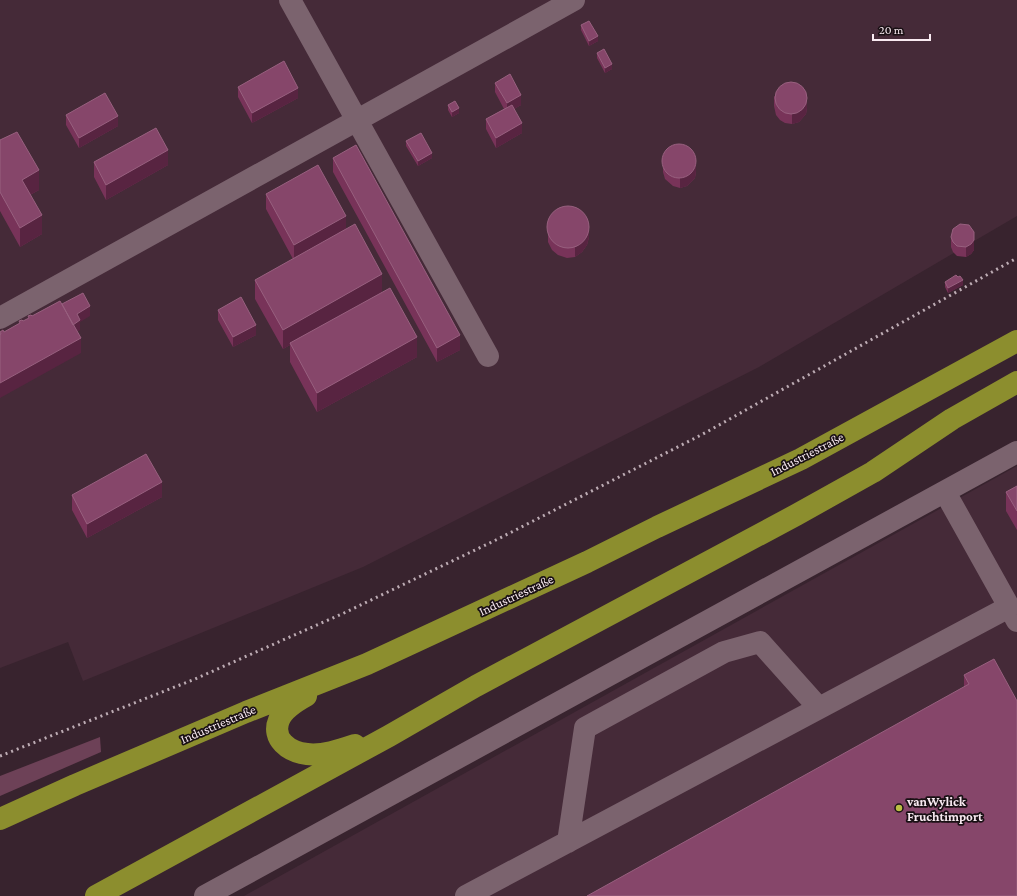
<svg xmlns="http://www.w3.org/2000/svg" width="1017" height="896" viewBox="0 0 1017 896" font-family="'Crimson Pro',serif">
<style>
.built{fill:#452a38}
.green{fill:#6d4157}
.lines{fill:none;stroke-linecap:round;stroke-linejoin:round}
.minor{stroke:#7b636e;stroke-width:22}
.highway{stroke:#8c8e2e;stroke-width:22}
.rail{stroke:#bdacb4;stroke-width:3;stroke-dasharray:2 4;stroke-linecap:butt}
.wall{fill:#783359}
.shaded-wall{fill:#582441}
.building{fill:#86466a;stroke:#98607f}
.poi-dot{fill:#bcbf44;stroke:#191014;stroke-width:1.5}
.labels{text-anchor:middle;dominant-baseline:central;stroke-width:3.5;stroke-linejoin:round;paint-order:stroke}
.street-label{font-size:13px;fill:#f9eaf1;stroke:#191014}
.poi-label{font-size:13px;font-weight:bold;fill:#f9eaf1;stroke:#191014;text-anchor:start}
</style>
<rect width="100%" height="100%" fill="#38232e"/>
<!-- built -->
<path class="built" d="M0 0H1017V216L759 367 363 567 83 681 68 642 0 668Z
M1017 466V896H244Z"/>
<!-- green -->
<path class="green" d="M100 737 101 752 0 796V776Z"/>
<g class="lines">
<!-- minor -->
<path class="minor" d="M290 0 488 356
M0 318 574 0
M945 492 1017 621
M568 842 585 728 724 652 760 642 819 708
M205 896 1017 452
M466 896 1009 607"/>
<!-- highway -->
<path class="highway" d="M306 696C297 701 283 710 279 720 271 739 289 752 307 754 322 756 340 750 355 745
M0 819 75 785 246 712 367 664 587 562 657 527 801 459 1017 341
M96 896 389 736 476 686 796 515 873 472 952 419 1017 382"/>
<!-- rail -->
<path class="rail" d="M0 756 195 679 344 613 498 539 703 434 1017 258"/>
</g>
<!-- wall -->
<path class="wall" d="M581 25 598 41 589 46 581 30Z
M597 53 612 69 605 73 597 58Z
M495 83 521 105 514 109 522 133 496 148 486 129V119L504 109 495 92Z
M238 87 298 98 252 123 238 97Z
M774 96 807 108 806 114 799 122 792 124 785 123 780 120 776 115 774 106Z
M448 105 459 113 452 117 448 110Z
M66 115 118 126 79 148 66 125Z
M0 140 39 190 30 195 42 234 20 247 0 211Z
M406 141 432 158 418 166 406 146Z
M333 158 460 350 437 362 333 172Z
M94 162 168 165 106 200 94 177Z
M663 162 696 171 695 178 687 186 680 188 673 186 665 179 663 172Z
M266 194 346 229 382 292 417 357 317 412 290 362V345L283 349 255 299V280L293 259 266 209Z
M548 224 589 237 587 245 582 252 575 257 567 258 558 255 552 250 548 242Z
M974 232V250L971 254 966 257 957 256 953 252 951 247V237Z
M945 282 963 285 948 293 945 287Z
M218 310 256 335 233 347 218 320Z
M1017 486V530L1006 511V492Z
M72 495 162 497 87 538 72 510Z
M964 675 1017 701 964 687Z"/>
<!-- shaded-wall -->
<path class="shaded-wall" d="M598 36V41L589 46V41Z
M612 64V69L605 73V68Z
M298 88V98L252 123V113Z
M521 95V105L507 113V103Z
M807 98V108L806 114 799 122 792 124V114Z
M459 108V113L452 117V112Z
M118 116V126L79 148V138Z
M522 123V133L496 148V138Z
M168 150V165L106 200V185Z
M432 153V158L418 166V161Z
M696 161V171L695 178 687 186 680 188V178Z
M39 170V190L22 199V180Z
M42 215V234L20 247V228Z
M346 216V231L294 259V245Z
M589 227V237L587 245 582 252 575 257V247Z
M974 240V250L971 254 966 257V247Z
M382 274V293L290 343V345L283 349V330Z
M963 280V285L948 293V288Z
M90 306V316L80 322V330L71 336V326L77 314Z
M256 325V335L233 347V337Z
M460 335V350L437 362V348Z
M417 337V357L317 412V393Z
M81 338V353L0 398V383Z
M162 482V497L87 538V524Z"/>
<!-- building -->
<path class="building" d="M589 21 598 36 589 41 581 25Z
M604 49 612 64 605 68 597 53Z
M284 61 298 88 252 113 238 87Z
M510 74 521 95 507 103 495 83Z
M775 98a16 16 0 1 1 32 0a16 16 0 1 1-32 0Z
M105 93 118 116 79 138 66 115Z
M455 101 459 108 452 112 448 105Z
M512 105 522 123 496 138 486 119Z
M156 128 168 150 106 185 94 162Z
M17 132 39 170 22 180 42 215 20 228 0 192V140Z
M421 133 432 153 418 161 406 141Z
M662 161a17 17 0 1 1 34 0a17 17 0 1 1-34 0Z
M356 145 460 335 437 348 333 158Z
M318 165 346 216 294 245 266 194Z
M547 227a21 21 0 1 1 42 0a21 21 0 1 1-42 0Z
M355 224 382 274 283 330 255 280Z
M960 224 969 225 974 232V240L971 244 966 247 957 246 953 242 951 237 953 229Z
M956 275 958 277 960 276 963 280 948 288 945 282Z
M390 288 417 337 317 393 290 343Z
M83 293 90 306 77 314 80 320 73 325 62 304Z
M241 297 256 325 233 337 218 310Z
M60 301 81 338 0 383V334H1L0 332 3 330 4 332 20 323 19 321 22 320 23 321 29 318 28 316 31 315 32 316Z
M146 454 162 482 87 524 72 495Z
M1017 486V511L1006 492Z
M994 659 1017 701V896H587L969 684 964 675Z"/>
<!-- markers -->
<circle class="poi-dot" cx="899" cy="808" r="4"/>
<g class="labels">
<!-- street labels -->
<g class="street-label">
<text transform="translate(807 454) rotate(-27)">Industriestraße</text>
<text transform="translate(516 595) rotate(-25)">Industriestraße</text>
<text transform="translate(218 724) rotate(-23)">Industriestraße</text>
</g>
<!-- poi labels -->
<g class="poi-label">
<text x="907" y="801">vanWylick<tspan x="907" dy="15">Fruchtimport</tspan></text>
</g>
</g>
<!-- scale -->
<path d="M873 34v6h57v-6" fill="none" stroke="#f9eaf1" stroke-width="2"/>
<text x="879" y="34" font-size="12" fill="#f9eaf1" stroke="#191014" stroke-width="3" paint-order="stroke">20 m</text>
</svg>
